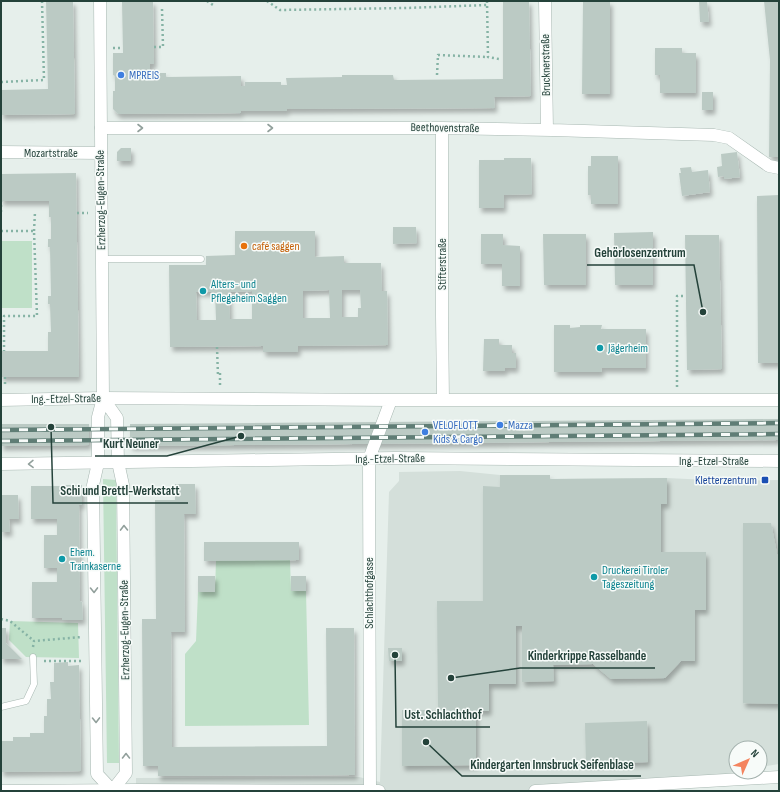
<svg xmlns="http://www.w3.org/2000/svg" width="780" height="792" viewBox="0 0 780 792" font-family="'Sofia Sans Condensed',sans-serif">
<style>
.built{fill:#d4dfda}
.green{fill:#bfe0c8}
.building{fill:#bbcac4;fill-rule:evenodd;filter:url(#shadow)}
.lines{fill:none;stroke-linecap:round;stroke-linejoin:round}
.service-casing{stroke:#a8b8b2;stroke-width:7}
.minor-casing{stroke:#a8b8b2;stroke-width:13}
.tertiary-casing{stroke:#a8b8b2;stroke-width:13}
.path{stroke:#86b3a5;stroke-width:2.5;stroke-dasharray:2 3;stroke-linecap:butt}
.service{stroke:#fff;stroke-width:6}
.minor{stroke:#fff;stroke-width:12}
.tertiary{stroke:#fff;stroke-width:12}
.rail-casing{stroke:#5f7d75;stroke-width:4.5}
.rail{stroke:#f7fbf9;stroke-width:3;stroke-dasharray:9;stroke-linecap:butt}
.oneway{stroke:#92a09c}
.shop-dot{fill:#3f7fe0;stroke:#f7fbf9;stroke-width:1.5}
.food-dot{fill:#e8710a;stroke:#f7fbf9;stroke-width:1.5}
.culture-dot{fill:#0f9aa8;stroke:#f7fbf9;stroke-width:1.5}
.transit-dot{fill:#1a4fb4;stroke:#f7fbf9;stroke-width:1.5}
.labels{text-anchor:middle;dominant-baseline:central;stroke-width:3;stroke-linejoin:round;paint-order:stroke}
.street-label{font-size:12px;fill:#24423a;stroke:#f7fbf9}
.shop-label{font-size:12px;fill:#366cbe;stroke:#f7fbf9;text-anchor:start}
.food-label{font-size:12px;fill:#c56008;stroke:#f7fbf9;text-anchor:start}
.culture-label{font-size:12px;fill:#0d838f;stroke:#f7fbf9;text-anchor:start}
.transit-label{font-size:12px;fill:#164399;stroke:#f7fbf9;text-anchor:end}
.leader{fill:none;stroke:#24423a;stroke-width:1.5}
.callout-dot{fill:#24423a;stroke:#f7fbf9;stroke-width:1.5}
.callout-label{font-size:13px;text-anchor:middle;font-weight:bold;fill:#24423a;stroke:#f7fbf9;stroke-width:3;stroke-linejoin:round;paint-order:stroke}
</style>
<defs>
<filter id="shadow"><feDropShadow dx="2.5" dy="4.5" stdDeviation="2" flood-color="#0004"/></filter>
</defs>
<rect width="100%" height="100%" fill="#e6efeb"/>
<!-- built -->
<path class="built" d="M460 471 500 475H550V479L667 478 729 481 779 480V764L760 767V748H736V772L636 791H136V778L359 777 380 782 389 492 399 481V472Z"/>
<!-- green -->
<path class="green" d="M1 241H32V308H1Z
M103 479 116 480 119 763H107Z
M216 560H290L291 591H306L309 725 185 726V654L196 641 198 592H215Z
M10 621 78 623 79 658 26 657 9 640Z"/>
<!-- building -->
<path class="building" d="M46 1H73L75 114 1 115V90L48 89Z
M122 1H153L154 64H150V76H155V73H166V77L241 76V86H245V82H281V85H287L286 78 342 77V75H393L394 80 503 79V1H529L531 96 494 97 495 108 287 109V111H241V113L118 114 113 109V91H115V76L113 75V53H123Z
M583 1H610V94H582Z
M699 1H707L709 22H700Z
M764 1H779V157H769L770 60Z
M655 48H682V53H696V93H660V75H655Z
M702 92H713V110H702Z
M121 148H131V161H117V152Z
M737 152 740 177 724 179V176L718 177 717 167 722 166 721 154Z
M591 156H618V204H591V195H588V166H591Z
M504 158H531L532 194 504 195V208H479V160H504Z
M691 167 692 172 708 170 710 192 682 196 679 173H681L680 168Z
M76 173 79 377H1V351H48V332H51L50 304H48V296H51L50 247H48V239H51V217H49V201H1V174Z
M779 195V363H758L757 196Z
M393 227H416L417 243 393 244Z
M235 231H315V257L344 256V263H381L382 291H387L388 345 298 346V352H263V346L170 347 169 265H206V256L235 255ZM329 290 330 318H303V291ZM342 290H360L361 308H358V317H342ZM252 291V319H230L229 292ZM196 292H215L216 320H197Z
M653 232V285H615L614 233Z
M481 234H503V245L520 246V286H502V264H481Z
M543 234H586V285H544Z
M685 235H719L722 369 687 370Z
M554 325H570V328L580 327V325H602L601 329H646V368H601L602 372H554Z
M484 339H499V345H512V353H516V368H505V371H483Z
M779 419V440L130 446V424Z
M1 424H89V445L1 446Z
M500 475H550V479L667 478V504H661V552H706V610H695V661H681L665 678 611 679 593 664 553 665 554 681 522 682V626H516V684H489V711H476V765L402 766V710H438L437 601H483V486L500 487Z
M175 484H195L196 514H184L185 632H171L172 747 327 746 326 628H354L355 775 158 776V766H143L142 619H156L155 500H175Z
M62 485H82V505H79L80 601 82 602 83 620H62V618H32V582H57V568H44V535H57V519H31V486H62Z
M1 495H18L19 519H9L10 532H1Z
M743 523H771L779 564V704L743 703Z
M204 542H299V560L204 561Z
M198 576H215V592H198Z
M291 576H306V591H291Z
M1 628H6V643L22 659H1Z
M388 648H402V661H389Z
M68 662V666L79 665 81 771 1 772V741H13V737H30V733H44V716H47V699H51L50 682H54V663Z
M647 721 648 762 586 764 585 723Z"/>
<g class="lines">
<defs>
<path id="service" d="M102 259H201
M1 707 26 701 34 684 33 657"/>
<path id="minor" d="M545 1 547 130
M101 128H442L552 130 714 135 729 138 769 166 779 168
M442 128V316L443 400
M1 152 101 153
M1 400 103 398 391 400H779
M1 464 395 458 779 461
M1 791 135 790 379 791
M370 791 369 459 391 400
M535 791 779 777"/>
<path id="tertiary" d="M100 1 103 398 98 417V463L93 485 97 774 112 790
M103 398 117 418 118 462 123 485 126 773 112 791"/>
</defs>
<!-- service casing -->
<use href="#service" class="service-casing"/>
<!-- minor casing -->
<use href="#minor" class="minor-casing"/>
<!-- tertiary casing -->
<use href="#tertiary" class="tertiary-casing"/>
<!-- path -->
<path class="path" d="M207 1 213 5
M267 1 280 10 406 8 487 5
M487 1 488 57 499 59
M154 47H163L162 9
M113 48H123
M437 75 438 55 488 57
M1 82 44 80 42 1
M1 212V201
M77 213H88
M1 231H34L37 316H4V351
M34 231 35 212
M217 347 218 376
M220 373V386
M5 377V387
M677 387V296H686
M1 619 10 621 34 641
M33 647 34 641 82 637
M44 661H81"/>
<!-- service -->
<use href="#service" class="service"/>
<!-- minor -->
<use href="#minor" class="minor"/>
<!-- tertiary -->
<use href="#tertiary" class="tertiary"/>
<defs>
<path id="rail" d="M1 430 779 423
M1 441 779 434"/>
</defs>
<!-- rail casing -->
<use href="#rail" class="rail-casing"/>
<!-- rail -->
<use href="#rail" class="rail"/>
</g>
<!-- one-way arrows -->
<defs><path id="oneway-chevron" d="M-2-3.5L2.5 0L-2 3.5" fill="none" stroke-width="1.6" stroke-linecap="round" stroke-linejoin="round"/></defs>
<g class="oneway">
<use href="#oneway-chevron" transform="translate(140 128)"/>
<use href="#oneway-chevron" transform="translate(270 128)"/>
<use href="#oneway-chevron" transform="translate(31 464) rotate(179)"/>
<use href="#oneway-chevron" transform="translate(124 528) rotate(-91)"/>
<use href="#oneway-chevron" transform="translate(94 590) rotate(89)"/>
<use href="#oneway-chevron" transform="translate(96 720) rotate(89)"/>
<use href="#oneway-chevron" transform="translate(126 756) rotate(-90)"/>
</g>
<!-- markers -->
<g class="shop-dot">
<circle cx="121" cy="75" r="4"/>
<circle cx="500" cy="425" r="4"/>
<circle cx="425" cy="432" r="4"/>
</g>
<circle class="food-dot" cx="244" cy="246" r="4"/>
<g class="culture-dot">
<circle cx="203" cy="291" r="4"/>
<circle cx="600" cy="348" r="4"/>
<circle cx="62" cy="559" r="4"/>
<circle cx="594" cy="577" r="4"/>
</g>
<rect class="transit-dot" x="761" y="476" width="8" height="8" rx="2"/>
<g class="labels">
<!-- street labels -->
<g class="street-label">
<text transform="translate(546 65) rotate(-91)">Brucknerstraße</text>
<text transform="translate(445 128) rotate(1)">Beethovenstraße</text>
<text x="51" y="153">Mozartstraße</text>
<text transform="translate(101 200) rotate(-91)">Erzherzog-Eugen-Straße</text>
<text transform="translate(442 264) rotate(-90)">Stifterstraße</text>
<text transform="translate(66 399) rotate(-1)">Ing.-Etzel-Straße</text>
<text transform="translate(390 459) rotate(-1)">Ing.-Etzel-Straße</text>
<text x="714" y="461">Ing.-Etzel-Straße</text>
<text transform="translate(369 593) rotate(-90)">Schlachthofgasse</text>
<text transform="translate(125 630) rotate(-91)">Erzherzog-Eugen-Straße</text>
</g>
<!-- shop labels -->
<g class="shop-label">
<text x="129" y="75">MPREIS</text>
<text x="433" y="425">VELOFLOTT<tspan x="433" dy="14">Kids &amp; Cargo</tspan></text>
<text x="508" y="425">Mazza</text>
</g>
<!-- food labels -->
<g class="food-label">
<text x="252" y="246">café saggen</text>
</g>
<!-- culture labels -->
<g class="culture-label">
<text x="211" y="284">Alters- und<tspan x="211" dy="14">Pflegeheim Saggen</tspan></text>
<text x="608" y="348">Jägerheim</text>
<text x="70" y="552">Ehem.<tspan x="70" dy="14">Trainkaserne</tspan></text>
<text x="602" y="570">Druckerei Tiroler<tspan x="602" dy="14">Tageszeitung</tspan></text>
</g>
<!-- transit labels -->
<g class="transit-label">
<text x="757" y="480">Kletterzentrum</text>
</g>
</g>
<!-- callouts -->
<path class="leader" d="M703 312L694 265H587M241 436L167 456H95M51 427L53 503H188M451 678L520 668H655M395 655L396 727H490M426 742L462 776H641"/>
<g class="callout-dot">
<circle cx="703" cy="312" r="4"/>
<circle cx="241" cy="436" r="4"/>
<circle cx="51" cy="427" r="4"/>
<circle cx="451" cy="678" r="4"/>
<circle cx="395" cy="655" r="4"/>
<circle cx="426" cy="742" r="4"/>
</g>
<g class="callout-label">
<text x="640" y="257">Gehörlosenzentrum</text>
<text x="131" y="448">Kurt Neuner</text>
<text x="120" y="495">Schi und Brettl-Werkstatt</text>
<text x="587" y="660">Kinderkrippe Rasselbande</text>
<text x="443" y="719">Ust. Schlachthof</text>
<text x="552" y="769">Kindergarten Innsbruck Seifenblase</text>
</g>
<!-- border -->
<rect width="780" height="792" fill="none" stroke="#24423a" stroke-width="4"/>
<!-- north arrow -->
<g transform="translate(748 760) rotate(45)"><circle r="19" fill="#f7fbf9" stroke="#a3b1ad"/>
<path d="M0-3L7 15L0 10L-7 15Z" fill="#f4845f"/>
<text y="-6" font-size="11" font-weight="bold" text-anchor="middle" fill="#24423a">N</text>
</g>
</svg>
